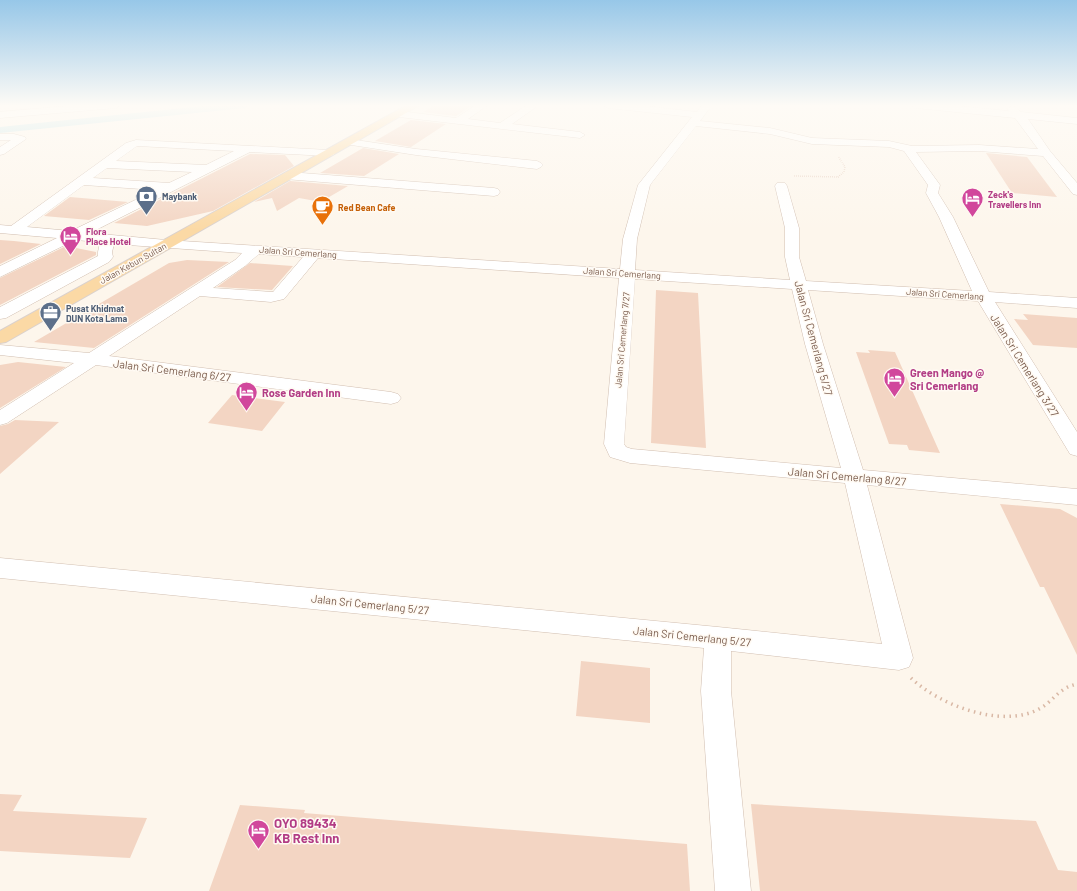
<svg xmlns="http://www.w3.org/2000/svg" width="1077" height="891" viewBox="0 0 1077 891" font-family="Barlow,sans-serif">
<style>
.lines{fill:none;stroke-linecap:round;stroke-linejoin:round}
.canal{fill:#bfe3e8;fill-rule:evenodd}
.building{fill:#f3d5c3}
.minor-casing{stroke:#d1beb0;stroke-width:1}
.major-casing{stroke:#dad1cd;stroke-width:2}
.path-far1{stroke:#d9b8a5;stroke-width:1.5;stroke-dasharray:0.5 1.5;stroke-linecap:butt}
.path{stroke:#d9b8a5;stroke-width:3.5;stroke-dasharray:1.5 4.5;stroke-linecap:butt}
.minor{fill:#fff;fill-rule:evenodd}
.major{fill:#fbd9a5;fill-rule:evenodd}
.labels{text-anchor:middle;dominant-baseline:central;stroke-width:3;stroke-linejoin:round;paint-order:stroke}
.far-hotel-label{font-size:9px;font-weight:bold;fill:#b23c85;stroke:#fffaf3;text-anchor:start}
.far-service-label{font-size:9px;font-weight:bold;fill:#4e5e75;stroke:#fffaf3;text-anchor:start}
.far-food-label{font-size:9px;font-weight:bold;fill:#c56008;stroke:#fffaf3;text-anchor:start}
.far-street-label{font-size:9px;fill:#7a5c4d;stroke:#fffaf3}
.street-label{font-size:11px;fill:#7a5c4d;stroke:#fffaf3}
.hotel-label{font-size:11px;font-weight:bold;fill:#b23c85;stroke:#fffaf3;text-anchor:start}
.near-hotel-label{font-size:13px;font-weight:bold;fill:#b23c85;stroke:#fffaf3;text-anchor:start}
</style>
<rect width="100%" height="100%" fill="#fdf6ec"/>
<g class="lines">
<!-- canal -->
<path class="canal" d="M212 105H250L245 108 0 133V127Z"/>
</g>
<!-- building -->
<path class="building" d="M435 105H473L456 116 423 112Z
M411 120 446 124 411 147 375 141Z
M363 148 399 154 364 176 320 173Z
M986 153 1027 157 1057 197 1012 193Z
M250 154 285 155 294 166 213 211 147 226 114 223Z
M290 181 348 186 324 200 327 203 299 198 277 211 272 198 254 202Z
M70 197 128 202 89 220 44 216Z
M0 240 14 241 41 244 0 264Z
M66 246 96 252V255L0 305V278Z
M187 260 229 262 94 348 34 342 169 263Z
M250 263 293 266 272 290 217 287Z
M656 290 698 293 706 448 651 443Z
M1023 314 1077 318V348L1033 345 1014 319 1028 320Z
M868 350 895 352 940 453 909 450 907 445 889 444 856 352 870 353Z
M18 362 66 367 0 408V365Z
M232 395 285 402 262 431 208 423Z
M15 420 59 422 0 474V426L8 424Z
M1000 504 1060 509 1077 518V655L1044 587H1040Z
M581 661 650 668V723L576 716Z
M0 794 22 795 13 811 147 818 130 858 0 851Z
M751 804 1036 821 1058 870 1077 872V891H760Z
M240 805 305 810 304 813 687 844 690 891H209Z"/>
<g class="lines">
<defs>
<path id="minor" d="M80 105H121L116 108 0 118V112Z
M476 105H488L468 119 500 123 527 105H539L512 124 580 132 585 135 580 138 399 117 394 114 399 111 456 118Z
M603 105H636L697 112 702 105H712L700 121 770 128 812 138 889 141 912 146 979 145 1038 149 1015 118 916 108 911 105H947L1009 111 1007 109 1012 106 1015 107 1021 112 1077 118V124L1028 119 1050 151 1077 183V195L1073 194 1043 156 979 151 916 152 940 185 938 193 953 217 989 292 1077 298V308L995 302 1077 432V456L1070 454 978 301 808 290 823 344 863 470 1077 489V505L867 485 913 658 909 667 899 670 731 651V691L751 891H715L701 691 704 648 0 578V558L718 627 882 644 845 483 630 463 610 457 604 444 619 278 318 258 284 299 271 302 200 296 109 356 391 392 398 394 401 398 398 402 391 404 96 365 7 423 0 425V410L74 363 0 355V345L89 353 235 260 242 253 114 244 112 252 113 257 109 262 6 318 0 319V307L98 256V252L100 242 75 240 0 277V266L57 238 0 233V225L11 226 126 143 136 140 329 150 333 151 335 153 333 155 329 156 250 152 90 233 166 240 620 269 623 239 638 185 692 117 608 108ZM696 126 770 134 812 144 889 147 904 151 928 185 926 193 939 217 972 291 806 281 799 257V228L787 186 785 183H777L775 186 785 228V257L790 280 635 270 637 239 650 185ZM137 146 234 151 206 165 116 161ZM107 168 192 172 169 183 93 178ZM84 185 156 190 71 231 27 227ZM259 254 303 257 273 292 213 288 245 266ZM635 279 792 289 805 344 841 468 632 449 626 447 624 444Z
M0 134H14L25 137 26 139 4 154 0 155V147L11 140H0Z
M349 139 416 149 537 161 541 163 543 165 541 167 537 169 416 155 345 144 344 142 345 140Z
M289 172 494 188 498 189 500 192 498 195 494 196 285 179 283 176 285 173Z"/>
<path id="major" d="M407 105H420L6 342 0 343V331Z"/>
</defs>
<!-- minor casing -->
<use href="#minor" class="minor-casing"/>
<!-- major casing -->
<use href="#major" class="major-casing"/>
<!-- path-far1 -->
<path class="path-far1" d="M794 176 838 177 844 172 845 167 838 156"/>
<!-- path -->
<path class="path" d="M911 678C939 705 1002 729 1039 709 1054 701 1058 688 1077 684"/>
<!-- minor -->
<use href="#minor" class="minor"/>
<!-- major -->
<use href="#major" class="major"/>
</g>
<!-- sky -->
<linearGradient id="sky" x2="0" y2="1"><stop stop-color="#97c7e8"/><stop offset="0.46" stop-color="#fefbf6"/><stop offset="1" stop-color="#fefbf6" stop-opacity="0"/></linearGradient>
<rect width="1077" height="230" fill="url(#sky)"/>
<!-- icons -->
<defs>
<symbol id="bank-pin" viewBox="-11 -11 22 30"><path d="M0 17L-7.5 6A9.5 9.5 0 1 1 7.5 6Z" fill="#5c6f8a" stroke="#fffaf3"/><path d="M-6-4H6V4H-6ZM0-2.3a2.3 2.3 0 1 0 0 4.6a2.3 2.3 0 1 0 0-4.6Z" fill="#fff"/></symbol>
<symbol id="hotel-pin" viewBox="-11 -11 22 30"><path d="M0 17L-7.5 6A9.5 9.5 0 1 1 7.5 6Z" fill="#d1479c" stroke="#fffaf3"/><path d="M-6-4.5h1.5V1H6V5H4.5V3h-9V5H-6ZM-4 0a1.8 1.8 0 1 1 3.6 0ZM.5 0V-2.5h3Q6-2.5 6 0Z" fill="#fff"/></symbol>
<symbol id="cafe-pin" viewBox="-11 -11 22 30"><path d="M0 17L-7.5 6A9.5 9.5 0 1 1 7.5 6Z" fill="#e8710a" stroke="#fffaf3"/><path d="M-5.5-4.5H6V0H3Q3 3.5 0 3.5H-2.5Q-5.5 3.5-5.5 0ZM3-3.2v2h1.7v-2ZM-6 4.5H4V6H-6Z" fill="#fff"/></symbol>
<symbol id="office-pin" viewBox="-11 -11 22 30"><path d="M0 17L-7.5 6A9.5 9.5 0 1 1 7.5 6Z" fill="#5c6f8a" stroke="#fffaf3"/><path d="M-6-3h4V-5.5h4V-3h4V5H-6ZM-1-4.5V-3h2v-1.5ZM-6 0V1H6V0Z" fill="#fff"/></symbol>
</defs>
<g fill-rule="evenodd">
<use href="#bank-pin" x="134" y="184" width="25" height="34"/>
<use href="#hotel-pin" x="960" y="186" width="25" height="34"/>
<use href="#cafe-pin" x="310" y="194" width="25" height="34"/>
<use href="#hotel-pin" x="58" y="224" width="25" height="34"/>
<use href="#office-pin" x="38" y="300" width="25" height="34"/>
<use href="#hotel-pin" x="882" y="366" width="25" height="34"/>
<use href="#hotel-pin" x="234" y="380" width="25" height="34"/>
<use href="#hotel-pin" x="246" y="818" width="25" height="34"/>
</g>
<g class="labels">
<!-- far-hotel labels -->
<g class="far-hotel-label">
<text x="988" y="194">Zeck's<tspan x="988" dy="10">Travellers Inn</tspan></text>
<text x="86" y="231">Flora<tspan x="86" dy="10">Place Hotel</tspan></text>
</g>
<!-- far-service labels -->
<g class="far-service-label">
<text x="162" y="196">Maybank</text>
<text x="66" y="308">Pusat Khidmat<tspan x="66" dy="10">DUN Kota Lama</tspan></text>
</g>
<!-- far-food labels -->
<g class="far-food-label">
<text x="338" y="207">Red Bean Cafe</text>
</g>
<!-- far-street labels -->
<g class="far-street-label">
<text transform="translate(298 252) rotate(4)">Jalan Sri Cemerlang</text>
<text transform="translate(133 263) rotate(-29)">Jalan Kebun Sultan</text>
<text transform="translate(622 273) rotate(4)">Jalan Sri Cemerlang</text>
<text transform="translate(945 294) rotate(4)">Jalan Sri Cemerlang</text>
<text transform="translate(622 340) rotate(-85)">Jalan Sri Cemerlang 7/27</text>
</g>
<!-- street labels -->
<g class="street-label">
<text transform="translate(814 338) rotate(75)">Jalan Sri Cemerlang 5/27</text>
<text transform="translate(1025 365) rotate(58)">Jalan Sri Cemerlang 3/27</text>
<text transform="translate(172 370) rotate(7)">Jalan Sri Cemerlang 6/27</text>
<text transform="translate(847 476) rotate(5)">Jalan Sri Cemerlang 8/27</text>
<text transform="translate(370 604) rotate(6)">Jalan Sri Cemerlang 5/27</text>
<text transform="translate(692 636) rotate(6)">Jalan Sri Cemerlang 5/27</text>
</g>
<!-- hotel labels -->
<g class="hotel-label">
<text x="910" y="372">Green Mango @<tspan x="910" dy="13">Sri Cemerlang</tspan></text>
<text x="262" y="392">Rose Garden Inn</text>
</g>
<!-- near-hotel labels -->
<g class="near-hotel-label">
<text x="274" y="823">OYO 89434<tspan x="274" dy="15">KB Rest Inn</tspan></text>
</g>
</g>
</svg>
